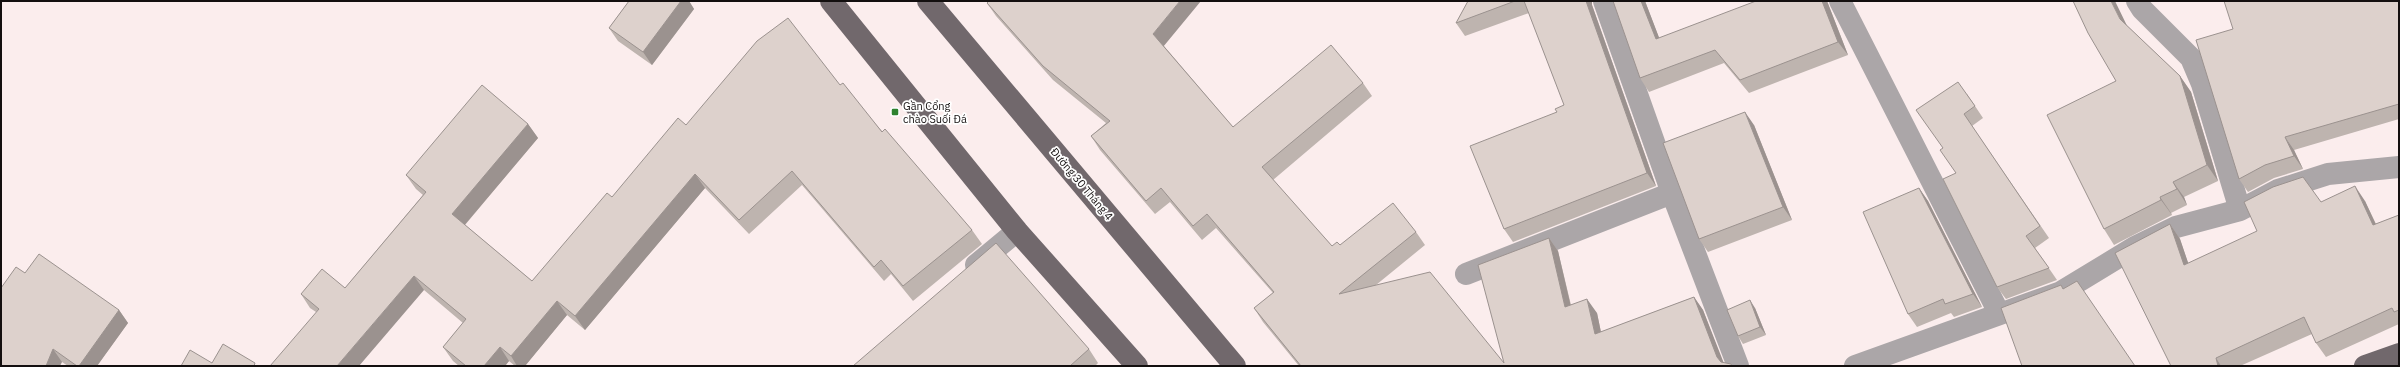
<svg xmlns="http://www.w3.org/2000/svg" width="2400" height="367" viewBox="0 0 2400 367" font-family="'IBM Plex Sans',sans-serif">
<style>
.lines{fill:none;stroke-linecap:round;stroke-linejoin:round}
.minor{stroke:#aba6a8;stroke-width:22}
.primary{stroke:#71686c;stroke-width:22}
.wall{fill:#beb4af}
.shaded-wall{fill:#9b928f}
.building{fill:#ddd1cc;stroke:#9b928f}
.poi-dot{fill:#2e8330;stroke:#fff;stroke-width:1.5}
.labels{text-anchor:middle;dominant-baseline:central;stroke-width:3.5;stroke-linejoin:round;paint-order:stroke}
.poi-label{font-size:11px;fill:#130f0f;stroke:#fff;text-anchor:start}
.street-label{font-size:11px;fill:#130f0f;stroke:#fff}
</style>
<rect width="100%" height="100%" fill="#fbeded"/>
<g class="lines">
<!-- minor -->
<path class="minor" d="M1604 1 1672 193 1738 366
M1840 1 1999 313
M2137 1 2142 9 2191 58 2202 84 2240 210
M976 265 1017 231
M1466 274 1672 193
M1855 366 2061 292 2135 247 2176 227 2240 210 2278 190 2328 174 2399 167"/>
<!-- primary -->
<path class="primary" d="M831 1 1017 231 1137 366
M928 1 1235 366
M2365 366 2399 354"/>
</g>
<!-- wall -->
<path class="wall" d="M629 1H689L694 9 652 65 618 41 609 28Z
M1468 1H1592V5L1656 186 1513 242 1504 229 1557 112 1564 105 1529 13 1465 36 1456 23Z
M1613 1H1645L1659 38 1827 1 1848 55 1749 93 1724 63 1649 92 1640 78Z
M2399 1V119L2294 150 2303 169 2274 178 2248 192 2239 179 2233 29Z
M987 3 1164 46 1233 127 1363 83 1372 96 1273 180 1332 246 1416 232 1425 245 1376 285 1504 363 1549 238 1558 251 1571 305 1597 313 1601 332 1694 297 1703 310 1723 363 1731 364 1732 366H1299L1263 322 1254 308 1273 293 1216 228 1202 240 1170 202 1155 214 1100 150 1091 136 1106 123 1053 80 996 16Z
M2126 25 2180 76 2191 92 2218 181 2184 197 2187 205 2171 213 2172 215 2114 245 2104 229 2116 81Z
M840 85 972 230 982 244 913 301 891 274 884 281 802 185 749 234 705 188 585 330 567 315 525 366H515L509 361 505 366H459L453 361 443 347 463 323 424 290 316 312 310 308 301 294 345 288 423 195 416 189 406 175 528 124 538 138 465 225 532 281 612 197 686 125Z
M1967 94 1983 118 1972 126 2049 238 2035 248 2057 280 2006 299 1997 287 1956 173 1943 148Z
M1754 125 1792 220 1708 252 1699 239Z
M1919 188 1928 201 1982 307 1954 317 1951 313 1917 327 1908 314Z
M2365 201 2376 224 2399 215V324L2326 357 2316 343 2312 334 2240 366H2171L2170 224 2180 239 2188 263Z
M25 273 119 310 128 323 97 366H68L62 362 1 366Z
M1755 308 1766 335 1743 344 1738 336Z
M1089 349 1098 363 1095 366H853Z"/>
<!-- shaded-wall -->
<path class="shaded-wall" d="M681 1H689L694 9 652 65 643 52Z
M1180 1H1201L1163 47 1153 34Z
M1586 1H1592V5L1656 186 1647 173Z
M1641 1H1645L1665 53 1656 39Z
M1822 1H1827L1848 55 1838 42Z
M2111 1H2115L2131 34 2120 19Z
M2180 76 2191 92 2218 181 2207 165Z
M1745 112 1754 125 1792 220 1783 207Z
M528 124 538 138 462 228 452 214Z
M2285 137 2294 150 2303 169 2294 156Z
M695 174 705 188 585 330 575 316Z
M2173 182 2184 197 2187 205 2177 189Z
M2355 186 2365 201 2383 240 2373 225Z
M1919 188 1928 201 1982 307 1973 294Z
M2160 197 2171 213 2172 215 2161 200Z
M2170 224 2180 239 2194 280 2184 265Z
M1549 238 1558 251 1574 320 1565 307Z
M414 276 424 290 359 366H337Z
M1694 297 1703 310 1725 366H1723L1717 357Z
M1587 299 1597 313 1604 347 1595 334Z
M1750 300 1755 308 1766 335 1760 327Z
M557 301 567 315 525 366H517L511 356Z
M119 310 128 323 97 366H79Z
M500 347 509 361 505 366H484Z
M53 349 62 362 60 366H46Z
M2216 358 2221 366H2218Z"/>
<!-- building -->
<path class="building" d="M629 1H681L643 52 609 28Z
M989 1H1180L1153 34 1233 127 1331 45 1363 83 1262 167 1332 246 1337 242 1340 245 1393 203 1416 232 1339 294 1430 272 1504 363 1478 265 1549 238 1565 307 1587 299 1595 334 1694 297 1717 357 1721 362 1731 364 1732 366H1301L1254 308 1274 292 1207 214 1193 226 1161 188 1146 201 1091 136 1110 121 1043 66 987 3Z
M1468 1H1515L1456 23Z
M1524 1H1586L1647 173 1504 229 1470 146 1557 112 1555 109 1564 105Z
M1613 1H1641L1656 39 1756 1H1822L1838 42 1740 80 1715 50 1640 78Z
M2073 1H2111L2120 19 2180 76 2207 165 2173 182 2177 189 2160 197 2161 200 2104 229 2047 115 2116 81 2088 33Z
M2224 1H2399V104L2285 137 2294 156 2265 165 2239 179 2196 40 2233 29Z
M788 18 840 85 843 83 882 132 885 129 972 230 903 286 881 260 874 267 792 171 739 220 695 174 575 316 557 301 511 356 500 347 484 366H466L443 347 466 319 414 276 337 366H270L319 309 301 294 322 269 345 288 426 192 406 175 482 85 528 124 452 214 532 281 607 193 612 197 678 118 686 125 757 41Z
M1958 82 1975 106 1964 114 2040 226 2026 236 2049 268 1997 287 1943 179 1956 173 1940 150 1943 148 1916 110Z
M1745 112 1783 207 1699 239 1663 143Z
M2303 177 2321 202 2355 186 2373 225 2399 215V310L2394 312 2392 308 2316 343 2304 317 2216 358 2218 366H2171L2115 253 2170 224 2184 265 2257 231 2244 202 2273 187Z
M1919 188 1973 294 1945 304 1943 299 1908 314 1863 212Z
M996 243 1089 349 1070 366H853Z
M39 254 119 310 79 366H77L53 349 46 366H1V288L16 267 25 273Z
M2077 281 2135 366H2022L2001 308 2061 285 2063 289Z
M1750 300 1760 327 1738 336 1727 310Z
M223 344 255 363 254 366H181L190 350 212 363Z"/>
<!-- markers -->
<rect class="poi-dot" x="891" y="108" width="8" height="8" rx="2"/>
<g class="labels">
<!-- poi labels -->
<g class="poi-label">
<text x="903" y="106">Gần Cổng<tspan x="903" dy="13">chào Suối Đá</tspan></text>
</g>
<!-- street labels -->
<g class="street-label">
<text transform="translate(1082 184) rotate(50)">Đường 30 Tháng 4</text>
</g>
</g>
<!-- border -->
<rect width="2400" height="367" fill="none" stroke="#130f0f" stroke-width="4"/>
</svg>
